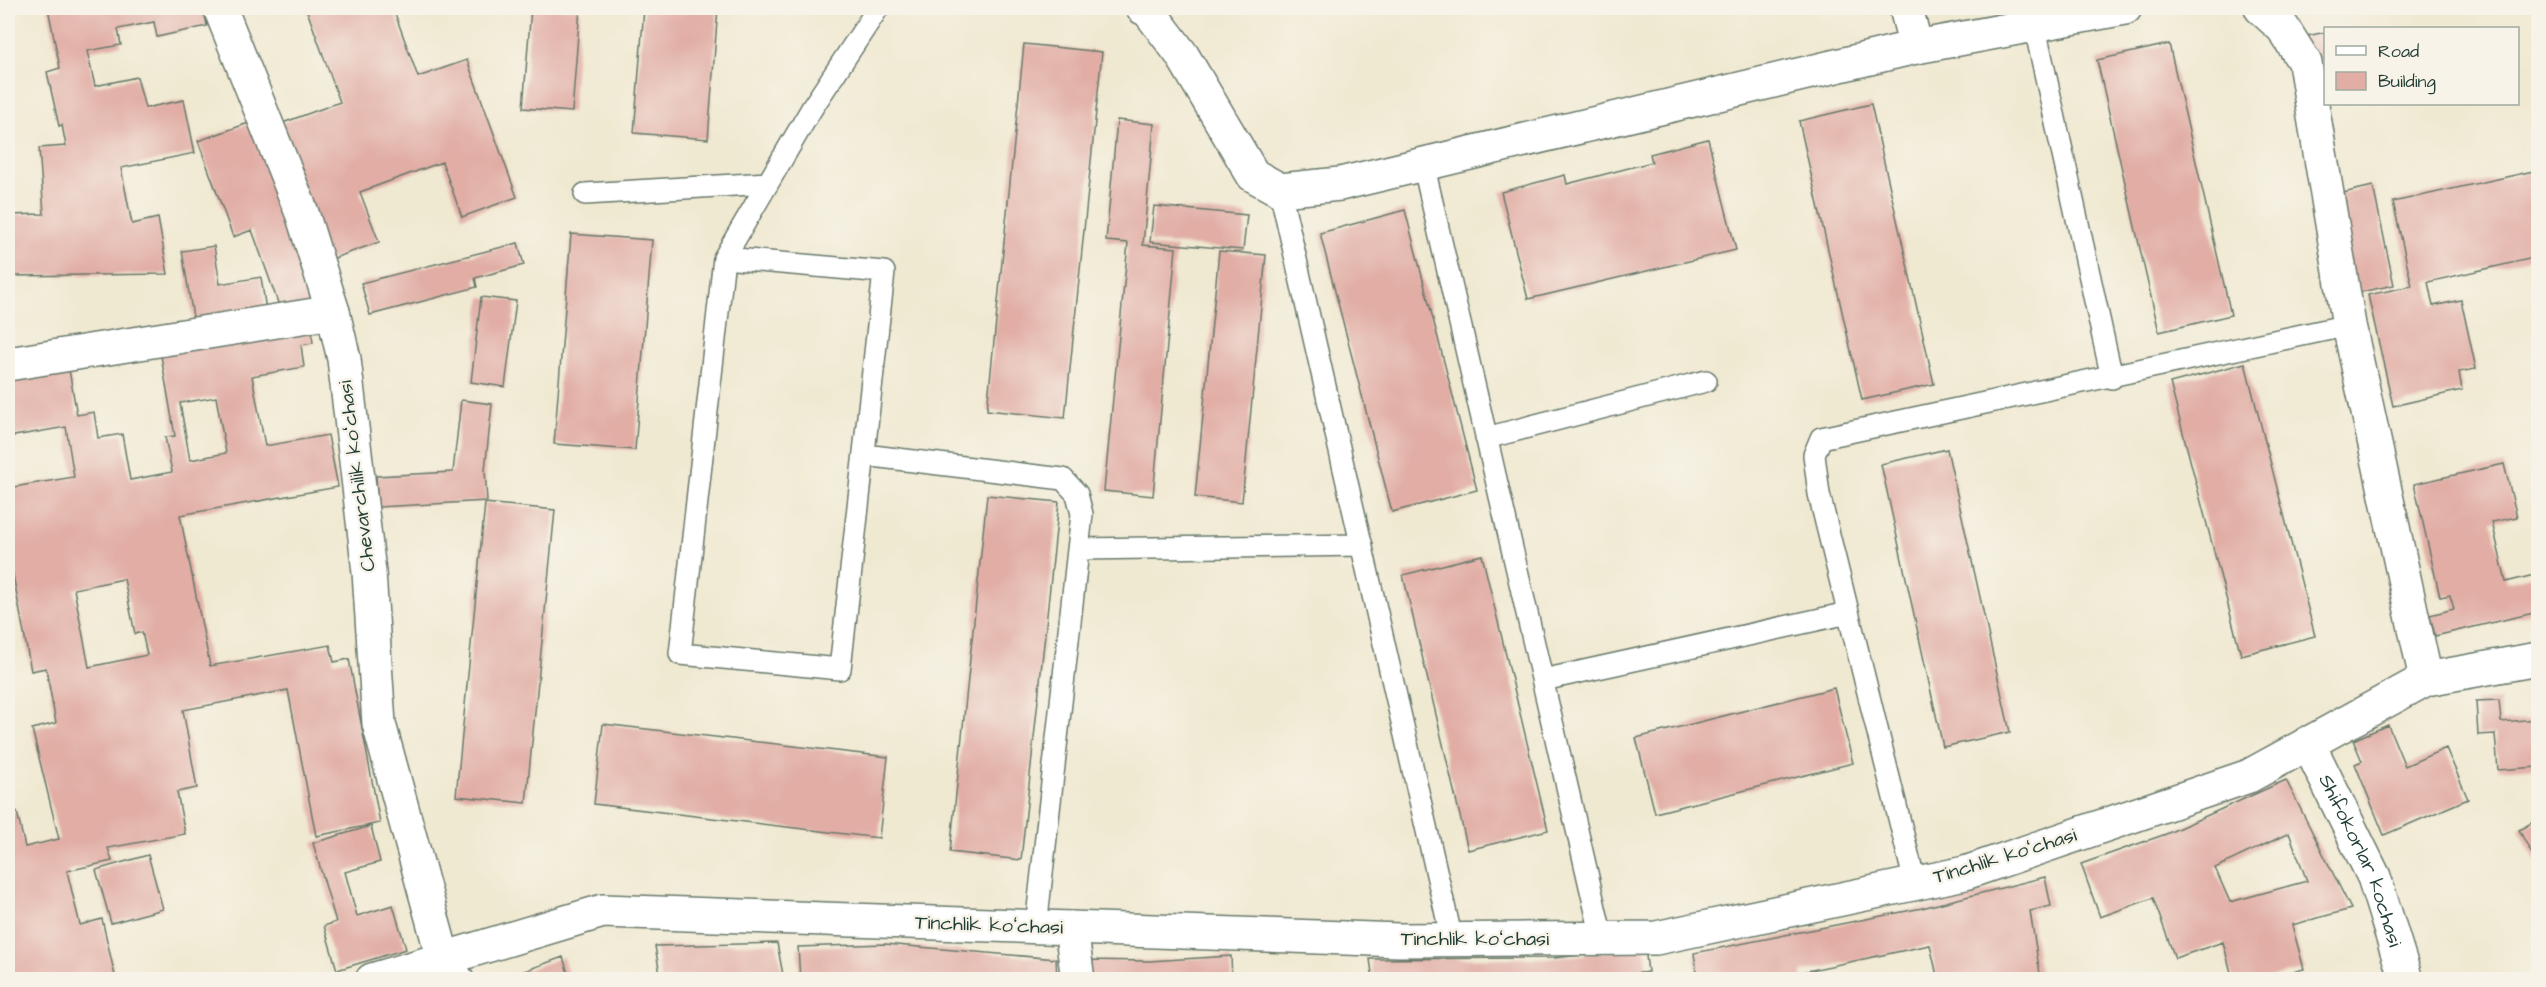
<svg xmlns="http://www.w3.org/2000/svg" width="2546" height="987" viewBox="0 0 2546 987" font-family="'Architects Daughter',sans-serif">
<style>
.building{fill:#e1ada5;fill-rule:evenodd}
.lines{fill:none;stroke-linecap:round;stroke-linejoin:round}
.lane-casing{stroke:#68796b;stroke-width:24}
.street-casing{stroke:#68796b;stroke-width:36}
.lane{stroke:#fff;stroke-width:21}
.street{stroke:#fff;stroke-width:33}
.labels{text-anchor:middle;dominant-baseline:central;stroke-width:5;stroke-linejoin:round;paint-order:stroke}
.street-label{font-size:20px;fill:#1f3d34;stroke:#f7f3e8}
</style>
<rect width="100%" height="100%" fill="#f7f3e8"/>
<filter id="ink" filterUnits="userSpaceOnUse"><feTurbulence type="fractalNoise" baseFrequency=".0167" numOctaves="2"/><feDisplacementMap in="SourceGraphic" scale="12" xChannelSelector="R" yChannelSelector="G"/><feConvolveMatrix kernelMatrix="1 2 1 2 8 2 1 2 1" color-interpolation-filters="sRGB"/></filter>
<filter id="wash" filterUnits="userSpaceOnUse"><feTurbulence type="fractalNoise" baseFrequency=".008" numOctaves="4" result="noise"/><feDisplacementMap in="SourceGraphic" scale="24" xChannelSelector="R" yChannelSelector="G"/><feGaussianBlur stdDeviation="1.35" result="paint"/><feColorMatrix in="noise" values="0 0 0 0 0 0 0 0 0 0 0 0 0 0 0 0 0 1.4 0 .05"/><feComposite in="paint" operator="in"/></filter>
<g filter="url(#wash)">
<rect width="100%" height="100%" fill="#f0e9d2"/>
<g id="blocks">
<!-- building -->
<path class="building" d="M48 8H204L207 26 157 37 154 22 118 29 121 45 87 51 95 86 137 77 145 108 184 100 195 153 121 168 132 224 158 218 168 274 10 276 8 304V215L44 214 39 148 66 146 62 125 59 126 47 72 60 68Z
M306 8H393L418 77 467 60 517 197 462 217 442 162 360 192 379 242 326 261 277 125 340 102Z
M531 8H580L572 112 523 108Z
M644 8H718L708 139 634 133Z
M2326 32V91L2302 37Z
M1024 44 1102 52 1065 418 987 410Z
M2169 44 2231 315 2159 332 2097 60Z
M1871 104 1934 384 1862 400 1799 121Z
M1117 120 1154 124 1143 245 1176 248 1153 496 1104 491 1128 243 1106 241Z
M254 121 318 302 282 314 252 230 233 237 198 141Z
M1708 139 1736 250 1528 299 1501 192 1565 175 1567 184 1652 162 1650 154Z
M2538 170V257L2428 282 2433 306 2461 300 2476 369 2459 372 2462 390 2393 406 2368 295 2412 286 2393 202Z
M2373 186 2394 285 2351 294 2330 196Z
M1154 206 1247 215 1243 250 1150 242Z
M1405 210 1477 490 1392 512 1320 233Z
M571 234 652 240 635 450 554 444Z
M518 243 524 265 475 278 477 287 370 315 361 283Z
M214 246 220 284 261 277 266 311 194 323 182 251Z
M1219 251 1266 255 1242 502 1195 497Z
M481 297 516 301 505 387 471 382Z
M310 323 313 343 301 345 304 367 252 376 265 446 328 435 338 487 180 515 210 666 330 645 334 662 349 659 380 823 316 836 288 690 183 710 197 788 177 792 185 834 108 848 112 861 67 871 80 925 102 919 116 980H56L55 976 39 980H8V814L17 812 25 847 59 839 32 729 56 723 46 668 31 671 8 548V488L74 477 66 427 8 437V374L68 364 77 415 94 412 98 438 122 434 130 480 172 472 165 437 175 436 160 350ZM216 397 226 453 190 460 180 403ZM124 579 135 634 142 632 147 655 89 667 74 589Z
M2245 363 2315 636 2241 655 2170 383Z
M461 400 492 404 485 470 487 501 378 507 376 476 453 472Z
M1947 449 2010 732 1943 747 1881 464Z
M2504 464 2517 517 2492 522 2506 582 2538 574V612L2435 636 2430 615 2454 609 2450 595 2440 597 2414 484Z
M987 495 1059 502 1021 860 950 852Z
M485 503 555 510 526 803 456 796Z
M1482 555 1548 830 1468 850 1403 575Z
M1834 688 1853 763 1655 813 1636 738Z
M2499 700 2501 722 2538 719V767L2498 770 2495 734 2478 735 2476 701Z
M603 724 888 757 879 838 594 804Z
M2388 725 2405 766 2446 748 2468 799 2384 835 2355 764 2362 761 2353 740Z
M2286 780 2351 909 2292 925 2304 969 2262 980H2233L2223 942 2175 958 2153 898 2100 917 2081 864 2166 834ZM2289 833 2307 881 2230 902 2215 868Z
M2538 819V865L2519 830Z
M371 826 380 862 345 872 357 916 393 905 406 949 337 970 324 926 336 922 313 843Z
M148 855 163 909 111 923 96 870Z
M2045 877 2051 906 2030 911 2041 980H1938L1930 945 1802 972V980H1698L1694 953 1922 908Z
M777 943 784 980H661L655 946Z
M885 944 1056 959 1057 980H800L798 947Z
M1645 948 1648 972 1589 980H1373L1370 959 1554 958Z
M1231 956 1232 980H1083L1080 960 1149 961Z
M563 957 570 980H502V979Z
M1833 975 1834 980H1812V978Z"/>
</g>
</g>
<g filter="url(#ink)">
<use href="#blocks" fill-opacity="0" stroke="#68796b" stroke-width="1.5"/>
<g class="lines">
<defs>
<path id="lane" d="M2034 23 2112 378
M1423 163 1602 938
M1280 190 1452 940
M585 194 768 183
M724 258 884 272 840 669 680 654Z
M724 258 812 108 878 8
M1486 438 1706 381
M864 455 1063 479 1077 494 1082 514 1036 927
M1079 549 1362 545
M1543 680 1848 613
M1915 883 1819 494 1814 455 1821 438 2349 325"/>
<g id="street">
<path d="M220 8 302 213 333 312 344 359 369 572 379 724 443 958 457 980"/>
<path d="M1143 8 1148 10 1182 55 1253 175 1280 190 1340 184 1916 47 2125 8"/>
<path d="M1906 8 1916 47"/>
<path d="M2261 8 2283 28 2305 63 2349 325 2426 679"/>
<path d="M8 364 333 312"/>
<path id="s1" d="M2308 743 2374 877 2406 980"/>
<path d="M1071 928 1078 980"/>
<path d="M372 980 603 911 1400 940 1656 938 1965 873 2249 776 2426 679 2538 659"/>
</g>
</defs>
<!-- lane casing -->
<use href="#lane" class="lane-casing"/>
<!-- street casing -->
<use href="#street" class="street-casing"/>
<!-- lane -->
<use href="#lane" class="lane"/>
<!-- street -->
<use href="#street" class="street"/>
</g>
</g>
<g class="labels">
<!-- street labels -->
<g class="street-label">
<text transform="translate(357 476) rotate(-97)">Chevarchilik koʻchasi</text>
<text transform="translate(2005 856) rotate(-17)">Tinchlik koʻchasi</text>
<text stroke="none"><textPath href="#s1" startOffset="129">Shifokorlar kochasi</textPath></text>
<text transform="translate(989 925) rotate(2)">Tinchlik koʻchasi</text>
<text x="1475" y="939">Tinchlik koʻchasi</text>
</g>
</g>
<!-- margin -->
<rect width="2546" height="987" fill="none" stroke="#f7f3e8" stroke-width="30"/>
<!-- legend -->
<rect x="2324" y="27" width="195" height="78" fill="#f7f3e8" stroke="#a1aaa0" stroke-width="1.5"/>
<rect x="2336" y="46" width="30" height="9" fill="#ffffff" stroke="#a1aaa0" stroke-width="1.5"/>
<text x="2378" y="57" font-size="18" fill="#1f3d34">Road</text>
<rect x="2336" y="72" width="30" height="18" fill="#e1ada5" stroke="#a1aaa0" stroke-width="1.5"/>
<text x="2378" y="87" font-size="18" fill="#1f3d34">Building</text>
</svg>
